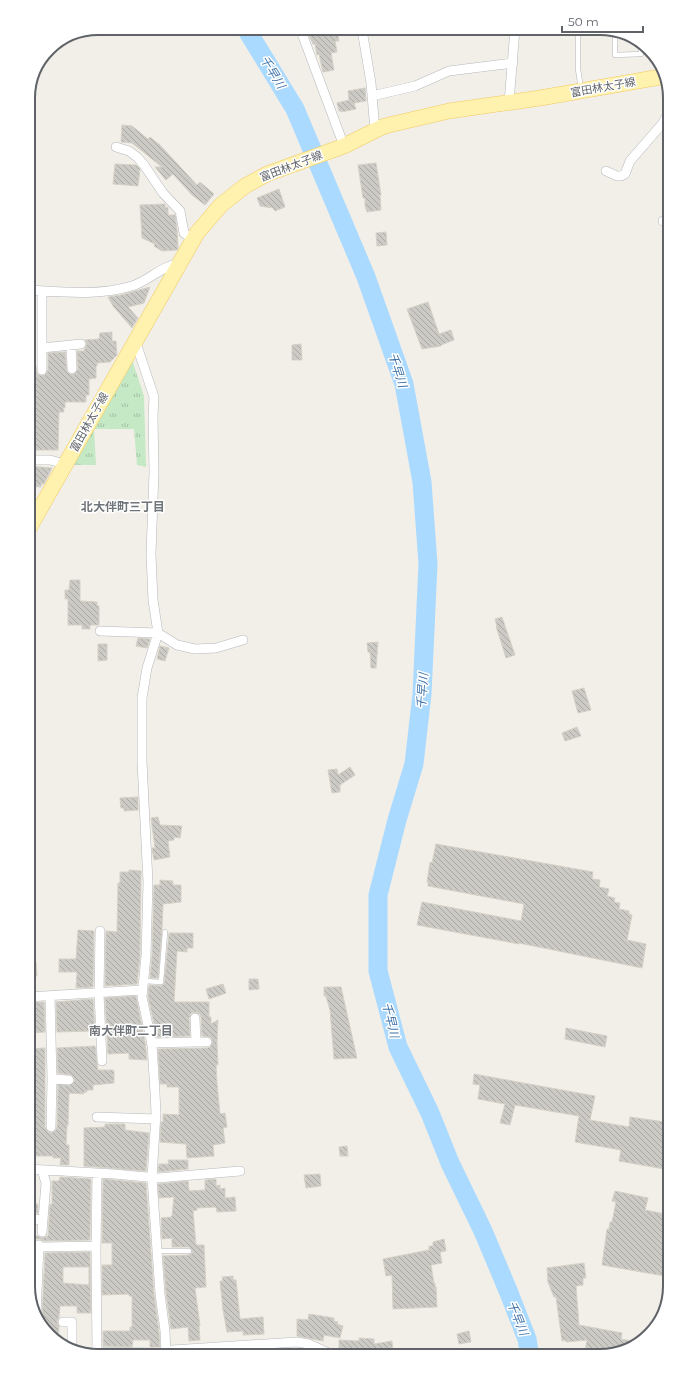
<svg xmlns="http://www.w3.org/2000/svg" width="698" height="1384" viewBox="0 0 698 1384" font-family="Montserrat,'Noto Sans JP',sans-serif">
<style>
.grass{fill:url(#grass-tufts)}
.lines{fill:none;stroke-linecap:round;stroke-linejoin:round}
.river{stroke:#aadaff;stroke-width:19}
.building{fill:url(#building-back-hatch);stroke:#d6d1c6;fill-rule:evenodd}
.lane-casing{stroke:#b5b8bc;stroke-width:5.5}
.street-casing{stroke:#b5b8bc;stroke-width:10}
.primary-casing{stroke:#f2c960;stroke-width:16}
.lane{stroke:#fff;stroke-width:4.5}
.street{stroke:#fff;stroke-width:9}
.primary{stroke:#fff2af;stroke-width:15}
.labels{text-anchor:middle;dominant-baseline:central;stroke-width:3;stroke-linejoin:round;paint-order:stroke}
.street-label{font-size:11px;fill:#5f6368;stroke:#fff}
.water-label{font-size:12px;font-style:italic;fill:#4174aa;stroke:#fff}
.neighbourhood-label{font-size:12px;font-weight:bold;fill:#70757a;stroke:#fff}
.rim{fill:none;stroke:#5f6368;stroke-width:2}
</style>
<defs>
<pattern id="grass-tufts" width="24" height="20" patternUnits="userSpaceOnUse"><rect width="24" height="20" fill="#c5e8c5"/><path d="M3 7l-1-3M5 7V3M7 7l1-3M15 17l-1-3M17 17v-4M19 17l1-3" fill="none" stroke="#a3c0a4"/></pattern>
<pattern id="building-back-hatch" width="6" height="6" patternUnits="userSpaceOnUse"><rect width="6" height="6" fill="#cccac5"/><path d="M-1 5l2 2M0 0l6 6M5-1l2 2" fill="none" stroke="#a9a8a4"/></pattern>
</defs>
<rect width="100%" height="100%" fill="#f1efe8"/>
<!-- grass -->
<path class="grass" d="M131 357 144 396 146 467 137 465 134 429H94L96 465H71Z"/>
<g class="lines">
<!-- river -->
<path class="river" d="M248 32 295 109 366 277 404 384 422 482 428 564 422 694 414 764 397 820 378 895V971L398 1047 430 1113 450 1163 483 1231 509 1293 527 1339 529 1352"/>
</g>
<!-- building -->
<path class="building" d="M307 31H337L339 41H335L337 52 331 53 334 70 323 72 319 54 317 55 315 44H313Z
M365 88 366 101 354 103 356 109 341 112V111H339L337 103 349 100 348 91Z
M122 125 132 126 148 139 150 137 160 145 197 185 200 182 214 194 205 205 192 195 173 174 166 180 155 167H162L132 143 121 142Z
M376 163 381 195H380L381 210 367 212 365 206V198H363L358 165Z
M115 164 136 165 140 169 138 186 113 184Z
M279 189 285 207 275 211 273 208 260 206 257 198Z
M165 204V208L168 207V215H175L177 229 178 248 177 250 162 251 154 246 155 244 142 238 140 205Z
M386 232 387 245 377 246 376 233Z
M150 287 144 303 128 307 138 318 132 328 113 306 108 297 121 295Z
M428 302 439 334 451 330 454 340 441 345V346L422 349 407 309Z
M112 332V341H116L117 355 110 362 97 363V366H96V378L89 379V395H86V402H65V408H63L64 412H59L58 450H28V375L36 366 37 373 39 375H45L48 370V353L65 352 67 372 70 374H75L78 369 77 351H84L87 344 85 340 99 339 100 333Z
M301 344 302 360H292V345Z
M29 466 52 468 44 484H41V487L28 486Z
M70 580H80V601L97 602V606H99V625H90V629H82V625H68V599H65V590H69Z
M502 617 515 655 506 658 496 626H497L495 619Z
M138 638 150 639 147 648 136 646Z
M378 642 376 668H371L370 652H368L367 643Z
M98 644H107V660L98 661Z
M160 646 169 648 165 661 157 659Z
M584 688 591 710 578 713 572 691Z
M577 727 581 736 565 741 562 733Z
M350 767 355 775 340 785V792L332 793 328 770 337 769 338 775Z
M138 797V810L124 811V808H121L120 798Z
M158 817 160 825 182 826 180 838 174 837V840L168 841 170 857 154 860 152 848H155L151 818Z
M436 844 593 872 592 879 600 880 599 887 609 889 607 896 615 898 614 902 620 903 619 909 629 911V914L632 915 627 940 646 944 642 968 519 943V944L417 925 422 902 521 921 524 904 428 886V882H427L430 862 432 863Z
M129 870 141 871 140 956 137 984 105 986 106 931 117 932 118 883H120V872H129Z
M160 880 173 881V885H181V902L163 904 162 929 158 978H150L152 956 154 885H160Z
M78 930 94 931 93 987 76 988 77 972H59V959H76Z
M169 933H193V948H187V952L177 951 174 1002H209V1017H211V1024L218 1020 217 1043 218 1065H216L217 1083 220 1114 225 1113 227 1127 223 1128 225 1143 213 1145 214 1156 187 1158 186 1144 160 1142 161 1122H163V1114L179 1115V1087H167V1084H160L158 1049 207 1048 210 1047 213 1042 210 1037 202 1036 201 1017 200 1014 195 1012 191 1013 189 1018 190 1036 157 1037 148 997 149 985 161 986 164 984Z
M36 962 37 976H28V963Z
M249 979H258L259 989 249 990Z
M223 984 226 993 209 999 206 989Z
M324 987H341L357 1058 334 1059 330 1010 326 996H324Z
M136 996 145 1042 147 1060 129 1059V1053L108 1054 105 998Z
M93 999 95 1031 57 1032 56 1002Z
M44 1002 45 1032 29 1033 28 1003Z
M566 1028 607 1036 605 1047 565 1039Z
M95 1046 98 1070H113L114 1072V1083L93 1085V1090H87V1092H84V1094L69 1093 68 1125 67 1126 66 1145H69V1165H60L61 1158H53V1156H28V1049L45 1048V1127L48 1132 51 1133 56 1130 57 1127 58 1085H71L75 1081 72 1075 58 1073 57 1048Z
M474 1074 595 1096 590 1120 629 1127 630 1117 665 1122 663 1136 670 1137V1170L619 1161 621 1150 575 1142 579 1116 515 1105 510 1125 500 1123 505 1104 478 1099 480 1085 473 1084Z
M105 1124H125V1130L149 1133 146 1171 84 1166V1128L105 1127Z
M347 1146 348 1156H340L339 1147Z
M168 1160H188V1169L158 1172 159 1164H169Z
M320 1174 321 1186 306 1188 304 1175Z
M60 1177 91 1179 90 1240 43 1241 40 1239H28V1236H38L42 1238 48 1236 50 1204 52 1205V1181H59Z
M103 1179 146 1183 154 1294 159 1332 160 1347H150V1340H133L132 1347 103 1346V1331H130V1327H132V1296H129V1294L102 1295V1265H112V1243H102Z
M216 1179V1186L220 1185V1189L225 1188V1198L235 1197 236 1211 217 1212 216 1207 197 1208V1210L193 1211 196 1245H204L206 1287 195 1288 200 1326H199L200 1340 189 1341 188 1327 171 1329 166 1293 163 1256 189 1255 192 1253 193 1251 189 1247H172V1238L162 1239 161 1218 171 1217 172 1216 174 1197 159 1198 158 1184 188 1181 189 1191 205 1190V1180Z
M615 1191 648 1198 645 1210 670 1215V1277L602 1265 607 1229H609L610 1222H612L616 1202 612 1201Z
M28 1203 38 1204V1213L28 1212Z
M444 1239 446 1251 440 1252 442 1263 431 1265 434 1283H435V1287H436L437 1307 393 1309 392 1275 386 1276 383 1259 429 1250V1246H433V1242Z
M28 1251 33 1252 31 1300 28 1286Z
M90 1252 91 1313H77V1306H60L59 1317 57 1322 59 1326 58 1343 40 1321 42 1316 45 1253ZM63 1267H89V1285L63 1283Z
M584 1263 586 1278H583V1285L576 1286 579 1325 622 1333 621 1339 637 1342 627 1351H585L587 1340 566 1342V1340L562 1341 556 1297H554L548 1282 547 1268Z
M233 1276V1280H236L240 1319 263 1317 264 1334 243 1335V1331L227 1332 223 1310 220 1281H223L222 1277Z
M309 1314 334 1318V1321L338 1322 337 1324 343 1326 340 1338 324 1335 323 1341 297 1336V1319L308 1320Z
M469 1331 471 1342 459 1344 457 1334Z
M359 1338 374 1339V1344L392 1341 393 1353H363L351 1352V1350L339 1349V1340L359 1341Z"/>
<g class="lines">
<defs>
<path id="lane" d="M578 28V69L581 89
M615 32V55L641 54V42
M144 981 161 982 165 932
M157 1251H189"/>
<path id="street" d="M362 30 371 83 375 131
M301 31 344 146
M372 96 415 86 449 71 513 63
M509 102 515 29
M116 147 129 151 137 157 144 165 163 193 180 211 184 233 193 240
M606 171 617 176H621L625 174 630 161 663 123 670 110
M663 221 670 222
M28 290C63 292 98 296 132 286 149 281 161 266 178 264
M42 291V370
M135 340 154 397 153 416 154 472 151 554 153 600 158 633 147 668 142 698V762L148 882 146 956 142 997 152 1044 155 1093 156 1113 152 1178 160 1294 165 1331 166 1355
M71 345 72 369
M42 348 81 344
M28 460H50L65 464
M100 631 158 633 177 645 195 649 216 648 243 640
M100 931 99 993 102 1061
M50 996 52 1079 51 1127
M28 997 142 990
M196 1042H207
M151 1043 196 1042 195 1018
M52 1079 69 1080
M97 1117 156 1119
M28 1169 114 1174 158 1178 240 1171
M42 1170 46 1183 42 1232
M97 1173 96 1252 97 1352
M32 1219 43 1220
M28 1245 43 1247 96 1246
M36 1316 39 1245
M63 1322H72V1348
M83 1352 161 1353 172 1350 297 1342 309 1344 331 1354"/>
<path id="primary" d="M28 530 197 233 221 205 245 186 267 174 344 146 382 127 393 124 449 111 540 98 666 76"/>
</defs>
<!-- lane casing -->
<use href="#lane" class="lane-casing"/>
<!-- street casing -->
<use href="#street" class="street-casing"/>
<!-- primary casing -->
<use href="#primary" class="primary-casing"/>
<!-- lane -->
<use href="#lane" class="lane"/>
<!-- street -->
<use href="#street" class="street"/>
<!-- primary -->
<use href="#primary" class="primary"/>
</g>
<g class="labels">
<!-- street labels -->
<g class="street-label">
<text transform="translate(603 87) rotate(-10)">富田林太子線</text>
<text transform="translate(291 166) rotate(-21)">富田林太子線</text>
<text transform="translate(89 422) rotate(-61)">富田林太子線</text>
</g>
<!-- water labels -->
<g class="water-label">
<text transform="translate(273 72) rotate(58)">千早川</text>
<text transform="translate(398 370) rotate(72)">千早川</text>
<text transform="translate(422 691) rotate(-86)">千早川</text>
<text transform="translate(391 1020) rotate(76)">千早川</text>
<text transform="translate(518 1318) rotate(68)">千早川</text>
</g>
<!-- neighbourhood labels -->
<g class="neighbourhood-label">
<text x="123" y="506">北大伴町三丁目</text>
<text x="131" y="1030">南大伴町二丁目</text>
</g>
</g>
<!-- crop -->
<path d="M0 0H698V1384H0ZM98 35H600A63 63 0 0 1 663 98V1286A63 63 0 0 1 600 1349H98A63 63 0 0 1 35 1286V98A63 63 0 0 1 98 35Z" fill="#fff" fill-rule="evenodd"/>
<path class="rim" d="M98 35H600A63 63 0 0 1 663 98V1286A63 63 0 0 1 600 1349H98A63 63 0 0 1 35 1286V98A63 63 0 0 1 98 35Z"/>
<!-- scale -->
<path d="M562 26v6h81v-6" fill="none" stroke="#5f6368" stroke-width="2"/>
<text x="568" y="26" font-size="12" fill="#5f6368" stroke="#ffffff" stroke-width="3" paint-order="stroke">50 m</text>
</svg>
